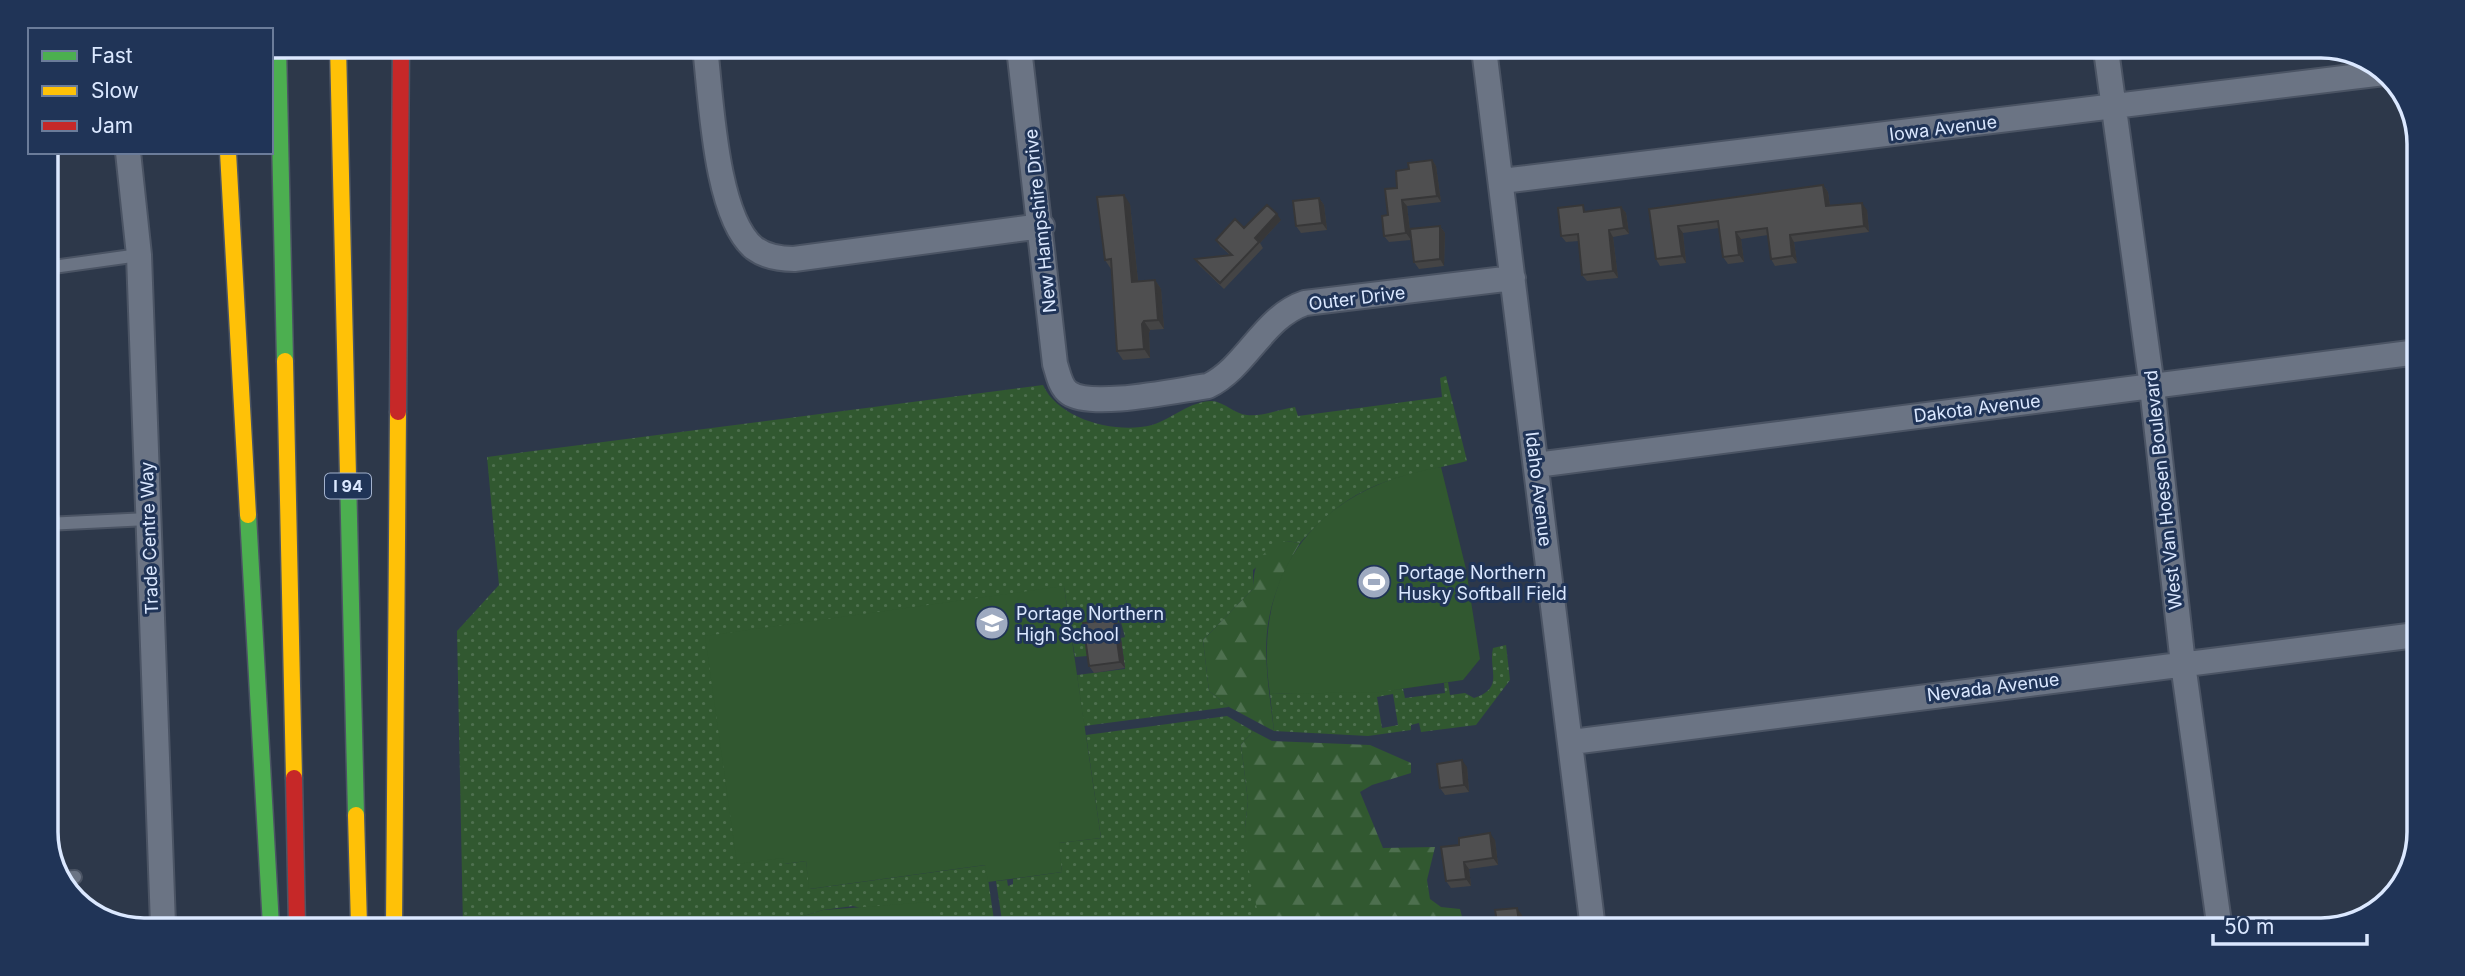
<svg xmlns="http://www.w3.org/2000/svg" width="2465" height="976" viewBox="0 0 2465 976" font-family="Inter,sans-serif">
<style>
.grass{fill:url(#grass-dots);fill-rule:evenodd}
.forest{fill:url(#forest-firs)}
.garden{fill:#315830}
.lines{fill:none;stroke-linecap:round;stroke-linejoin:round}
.lane-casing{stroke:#4b5464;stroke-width:16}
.street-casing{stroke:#4b5464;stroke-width:28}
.fast-casing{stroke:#4b5464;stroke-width:19}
.slow-casing{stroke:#4b5464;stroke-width:19}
.jam-casing{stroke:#4b5464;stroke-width:19}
.lane{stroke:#6b7484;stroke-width:12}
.street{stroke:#6b7484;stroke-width:24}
.fast{stroke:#4caf50;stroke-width:16}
.slow{stroke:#ffc107;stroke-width:16}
.jam{stroke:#c62828;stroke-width:16}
.wall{fill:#444445}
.shaded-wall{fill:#373738}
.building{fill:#4f4f50;stroke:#373738;stroke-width:2}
.labels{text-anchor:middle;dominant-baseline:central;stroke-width:6;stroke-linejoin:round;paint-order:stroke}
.shield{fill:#203457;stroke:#a3b2cd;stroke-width:2}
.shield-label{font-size:16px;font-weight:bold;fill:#dbe8ff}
.street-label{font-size:18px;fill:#dbe8ff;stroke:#203457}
.poi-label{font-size:18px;fill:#dbe8ff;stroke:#203457;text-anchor:start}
.rim{fill:none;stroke:#dbe8ff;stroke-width:3.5}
</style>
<defs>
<pattern id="grass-dots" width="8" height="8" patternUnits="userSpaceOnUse" patternTransform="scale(1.75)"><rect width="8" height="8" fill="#315830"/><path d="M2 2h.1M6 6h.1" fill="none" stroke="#4e704f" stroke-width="1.8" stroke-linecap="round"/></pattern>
<pattern id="forest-firs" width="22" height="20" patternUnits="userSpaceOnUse" patternTransform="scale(1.75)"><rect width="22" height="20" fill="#315830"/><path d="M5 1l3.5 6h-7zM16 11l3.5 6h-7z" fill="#4e704f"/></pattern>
</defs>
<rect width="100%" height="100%" fill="#2d384a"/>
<!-- grass -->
<path class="grass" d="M1446 376 1467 461C1390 480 1357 480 1300 543L1286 541 1253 570V589L1203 640 1209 691 1229 707 1084 726 1077 675 1125 669 1121 638 1125 637 1121 622 1084 627 1087 656 1075 657 1064 587 784 864 806 861 810 889 986 865 995 927H936L853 906 823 910 768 927 463 926 457 631 499 585 487 457 1043 385C1059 420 1116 434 1152 425 1172 419 1190 401 1212 401 1224 402 1235 414 1247 415 1261 417 1281 409 1295 407L1298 416 1442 397 1440 378Z
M1506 645 1510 680 1476 725 1421 732 1419 723 1411 725V730L1368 736 1274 731 1270 694 1403 689 1405 698 1445 693 1444 683 1448 682 1450 695 1465 693 1474 698C1505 688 1488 670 1493 648ZM1393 694 1398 725 1382 728 1377 697Z
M1227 716 1253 731 1241 745 1248 801 1245 828 1261 928 1003 927 996 881 1007 880 1008 886 1013 884V879L1062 872 1058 843 1101 838 1086 735Z"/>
<!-- forest -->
<path class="forest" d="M1286 541 1300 543C1256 617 1264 651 1274 731L1229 707 1209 691 1203 640 1253 589C1254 562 1260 550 1286 541Z
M1253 731 1272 741 1370 745 1411 763V773L1372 785 1360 792 1383 848 1435 847 1427 880 1430 899 1441 907 1460 909 1465 928H1261L1247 861 1245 828 1248 801 1241 745Z"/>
<!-- garden -->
<path class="garden" d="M1441 467 1466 569 1480 659 1463 680 1380 692 1270 694C1251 569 1319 487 1441 467Z
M1064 586 1101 838 1059 843 1062 872 988 882 985 865 809 889 806 861 784 864 783 858 737 864 705 636Z
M930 902 936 927H768L823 910Z"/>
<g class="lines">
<defs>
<path id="lane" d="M46 268 139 255
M46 524 148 519
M60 878 75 877"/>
<path id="street" d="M705 47C711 96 715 216 754 248 766 257 780 259 794 259L1042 226
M1019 48 1055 364C1058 373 1060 387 1069 393 1092 409 1178 390 1208 386 1247 367 1263 317 1305 303L1513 278
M1484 49 1593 929
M2106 50 2152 387 2183 664 2220 930
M128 152 139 255 163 925
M1502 181 2384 73
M1536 465 2418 352
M1572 742 2416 635"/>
<path id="fast" d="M278 46 285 361
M348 476 356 815
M248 515 271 926"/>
<path id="slow" d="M338 46 348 476
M228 152 248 515
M285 361 294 778
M356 815 359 926
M394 926 398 412"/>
<path id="jam" d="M398 412 401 46
M294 778 297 926"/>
</defs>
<!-- lane casing -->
<use href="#lane" class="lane-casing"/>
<!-- street casing -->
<use href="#street" class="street-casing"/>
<!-- fast casing -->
<use href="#fast" class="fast-casing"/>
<!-- slow casing -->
<use href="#slow" class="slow-casing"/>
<!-- jam casing -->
<use href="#jam" class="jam-casing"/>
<!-- lane -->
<use href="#lane" class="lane"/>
<!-- street -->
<use href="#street" class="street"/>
<!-- fast -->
<use href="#fast" class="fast"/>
<!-- slow -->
<use href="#slow" class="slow"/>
<!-- jam -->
<use href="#jam" class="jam"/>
</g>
<!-- wall -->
<path class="wall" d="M1432 160 1436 166 1441 202 1407 206 1411 240 1389 242 1384 236 1388 215 1397 188 1409 169Z
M1823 185 1828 192 1830 206 1867 210 1869 232 1794 242 1797 263 1775 266 1771 259 1768 235 1741 239 1744 262 1728 264 1723 257 1719 228 1683 233 1686 263 1660 266 1656 259 1649 209Z
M1319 198 1324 205 1327 230 1301 233 1296 226Z
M1130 204 1138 281 1155 280 1161 289 1164 329 1150 330 1149 333 1150 358 1123 360 1117 351 1111 269 1105 260Z
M1621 207 1626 213 1629 234 1613 237 1618 278 1587 281 1582 275 1579 241 1566 242 1561 236 1587 211Z
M1281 220 1260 243 1263 248 1224 289 1199 265 1195 259 1230 255 1220 246 1216 240 1244 228Z
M1440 226 1445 233 1444 266 1419 269 1414 262Z
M1114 619 1119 626 1125 668 1094 673 1089 666Z
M1467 767 1469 792 1445 795 1440 788Z
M1495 840 1498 865 1469 869 1471 886 1451 888 1446 881 1441 847Z"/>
<!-- shaded-wall -->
<path class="shaded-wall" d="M1432 160 1436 166 1441 202 1437 196Z
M1823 185 1828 192 1831 213 1826 206Z
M1124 195 1130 204 1139 291 1132 282Z
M1319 198 1324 205 1327 230 1322 223Z
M1402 200 1407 206 1411 240 1406 233Z
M1862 203 1867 210 1869 232 1864 226Z
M1621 207 1626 213 1629 234 1624 228Z
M1277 214 1281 220 1260 243 1255 238Z
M1440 226 1445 233 1444 266 1440 259Z
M1678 226 1683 233 1686 263 1682 256Z
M1609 230 1613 237 1618 278 1613 271Z
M1736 232 1741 239 1744 262 1739 255Z
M1790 235 1794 242 1797 263 1792 256Z
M1155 280 1161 289 1164 329 1158 320Z
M1144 321 1150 330 1149 333 1150 358 1144 349 1142 324Z
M1114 619 1119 626 1125 668 1120 662Z
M1462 760 1467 767 1469 792 1464 785Z
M1490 833 1495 840 1498 865 1493 858Z
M1464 862 1469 869 1471 886 1466 879Z
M1517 908 1522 915 1524 929H1520Z"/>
<!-- building -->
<path class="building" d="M1432 160 1437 196 1402 200 1406 233 1384 236 1382 216 1388 215 1385 189 1397 188 1396 171 1409 169 1408 163Z
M1823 185 1826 206 1862 203 1864 226 1790 235 1792 256 1771 259 1767 228 1736 232 1739 255 1723 257 1718 221 1678 226 1682 256 1656 259 1649 209Z
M1124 195 1132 282 1155 280 1158 320 1144 321 1142 324 1144 349 1117 351 1111 259 1105 260 1097 197Z
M1319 198 1322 223 1296 226 1293 201Z
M1267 205 1277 214 1255 238 1259 242 1220 283 1195 259 1232 255 1216 240 1235 219 1244 228Z
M1583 205 1584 212 1621 207 1624 228 1609 230 1613 271 1582 275 1578 234 1561 236 1558 208Z
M1440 226V259L1414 262 1410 229Z
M1114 619 1120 662 1089 666 1083 623Z
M1462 760 1464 785 1440 788 1437 764Z
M1490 833 1493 858 1464 862 1466 879 1446 881 1441 847 1459 845V838Z
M1517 908 1520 929 1498 928 1495 910Z"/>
<!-- icons -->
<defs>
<symbol id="stadium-disc" viewBox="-11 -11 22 22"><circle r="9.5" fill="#9eaac0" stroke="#203457"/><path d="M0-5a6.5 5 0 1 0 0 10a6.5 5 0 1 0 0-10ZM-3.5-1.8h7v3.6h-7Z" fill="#fff"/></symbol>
<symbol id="school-disc" viewBox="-11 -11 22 22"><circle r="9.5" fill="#9eaac0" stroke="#203457"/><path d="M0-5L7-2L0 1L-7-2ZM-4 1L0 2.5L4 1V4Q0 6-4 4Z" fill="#fff"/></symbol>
</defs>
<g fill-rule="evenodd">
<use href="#stadium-disc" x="1355" y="563" width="38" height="38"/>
<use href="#school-disc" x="973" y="604" width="38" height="38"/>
</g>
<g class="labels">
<!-- shield labels -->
<rect class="shield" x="325" y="473.5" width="46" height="25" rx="5"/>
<g class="shield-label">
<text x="348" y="486">I 94</text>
</g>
<!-- street labels -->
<g class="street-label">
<text transform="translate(1943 128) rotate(-7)">Iowa Avenue</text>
<text transform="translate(1040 221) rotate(-96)">New Hampshire Drive</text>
<text transform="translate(1357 298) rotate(-7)">Outer Drive</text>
<text transform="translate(1977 408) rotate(-7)">Dakota Avenue</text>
<text transform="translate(1539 489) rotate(83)">Idaho Avenue</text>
<text transform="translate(2163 490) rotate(-96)">West Van Hoesen Boulevard</text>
<text transform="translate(149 538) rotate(-92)">Trade Centre Way</text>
<text transform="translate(1993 687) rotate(-7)">Nevada Avenue</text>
</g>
<!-- poi labels -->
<g class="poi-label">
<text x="1398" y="572">Portage Northern<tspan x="1398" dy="21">Husky Softball Field</tspan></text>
<text x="1016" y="613">Portage Northern<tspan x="1016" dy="21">High School</tspan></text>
</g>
</g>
<!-- crop -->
<path d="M0 0H2465V976H0ZM144 58H2321A86 86 0 0 1 2407 144V832A86 86 0 0 1 2321 918H144A86 86 0 0 1 58 832V144A86 86 0 0 1 144 58Z" fill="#203457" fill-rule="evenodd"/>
<path class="rim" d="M144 58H2321A86 86 0 0 1 2407 144V832A86 86 0 0 1 2321 918H144A86 86 0 0 1 58 832V144A86 86 0 0 1 144 58Z"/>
<!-- legend -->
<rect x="28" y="28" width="245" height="126" fill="#203457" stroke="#6b7c9a" stroke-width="2"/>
<rect x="42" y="51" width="35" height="10" fill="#4caf50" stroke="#6b7c9a" stroke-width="2"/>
<text x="91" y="63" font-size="21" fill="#dbe8ff">Fast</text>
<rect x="42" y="86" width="35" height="10" fill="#ffc107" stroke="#6b7c9a" stroke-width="2"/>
<text x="91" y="98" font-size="21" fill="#dbe8ff">Slow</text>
<rect x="42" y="121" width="35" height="10" fill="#c62828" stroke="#6b7c9a" stroke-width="2"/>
<text x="91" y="133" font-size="21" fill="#dbe8ff">Jam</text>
<!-- scale -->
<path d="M2213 934v10h154v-10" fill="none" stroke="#dbe8ff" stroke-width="3.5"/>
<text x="2224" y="934" font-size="21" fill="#dbe8ff" stroke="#203457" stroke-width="5" paint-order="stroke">50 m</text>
</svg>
